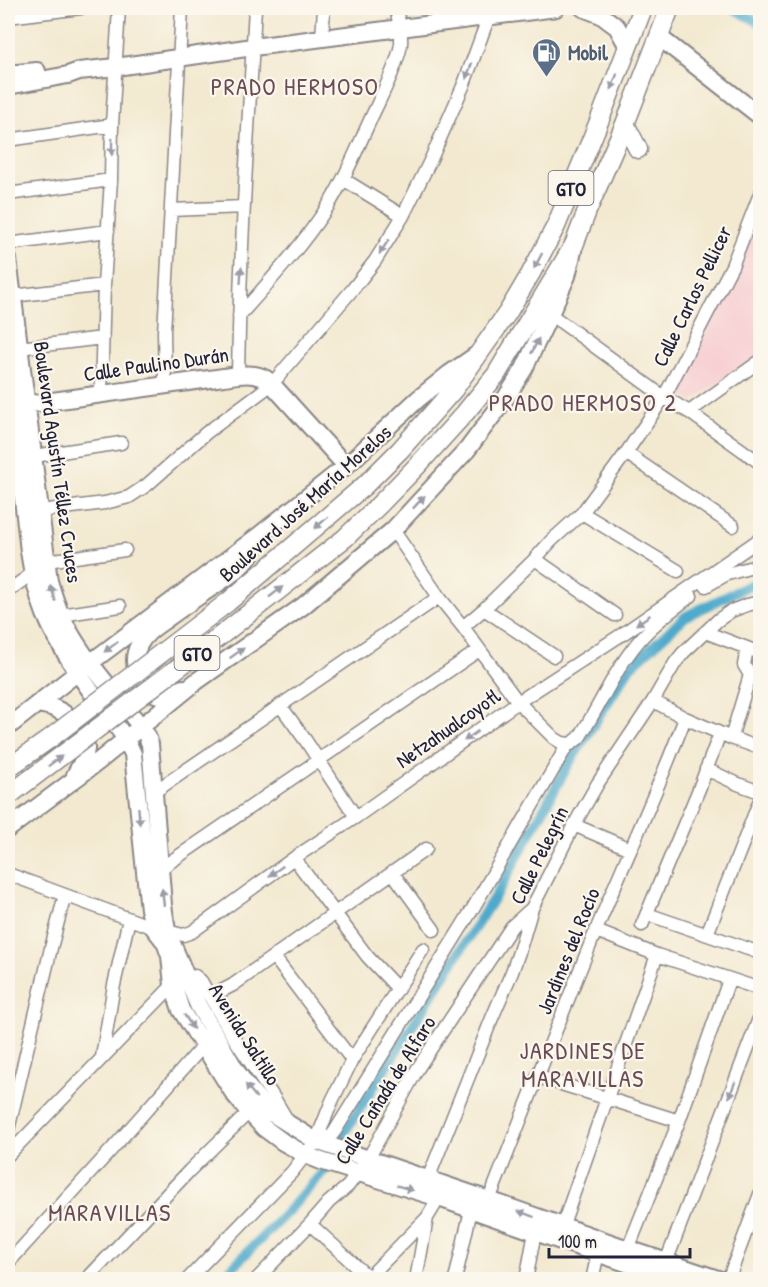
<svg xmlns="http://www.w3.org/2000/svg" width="768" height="1287" viewBox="0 0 768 1287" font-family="'Patrick Hand',sans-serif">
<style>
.built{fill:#f7cfd2}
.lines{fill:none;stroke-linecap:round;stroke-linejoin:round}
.canal{stroke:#4daacc;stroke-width:10}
.street-casing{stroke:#8a8686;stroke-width:15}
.secondary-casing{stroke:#8a8686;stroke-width:20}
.primary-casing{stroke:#8a8686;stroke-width:21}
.street{stroke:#fff;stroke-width:12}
.secondary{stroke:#fff;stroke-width:16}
.primary{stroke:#fff;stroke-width:18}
.primary-bridge-casing{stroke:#8a8686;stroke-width:21;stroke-linecap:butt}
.primary-bridge{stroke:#fff;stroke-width:18}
.oneway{fill:#9c9ca7}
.labels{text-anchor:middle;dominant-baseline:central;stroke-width:4.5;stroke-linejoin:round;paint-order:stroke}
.shield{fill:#fbf7ec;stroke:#636270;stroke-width:1.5}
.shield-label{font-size:20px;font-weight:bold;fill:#22223b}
.service-label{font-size:21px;font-weight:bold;fill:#4e5e75;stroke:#fbf7ec;text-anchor:start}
.street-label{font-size:21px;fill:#22223b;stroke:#fbf7ec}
.quarter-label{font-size:24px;letter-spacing:1.5px;fill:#6a4b56;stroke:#fbf7ec}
</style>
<rect width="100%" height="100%" fill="#fbf7ec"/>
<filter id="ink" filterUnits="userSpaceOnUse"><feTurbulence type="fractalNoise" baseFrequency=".0167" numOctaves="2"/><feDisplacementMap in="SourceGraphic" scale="12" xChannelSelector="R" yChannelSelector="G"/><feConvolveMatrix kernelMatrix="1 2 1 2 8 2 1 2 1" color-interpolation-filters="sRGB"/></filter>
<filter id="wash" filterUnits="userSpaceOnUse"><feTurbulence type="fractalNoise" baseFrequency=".008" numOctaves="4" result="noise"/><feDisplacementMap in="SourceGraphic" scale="24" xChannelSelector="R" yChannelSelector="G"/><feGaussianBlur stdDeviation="1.35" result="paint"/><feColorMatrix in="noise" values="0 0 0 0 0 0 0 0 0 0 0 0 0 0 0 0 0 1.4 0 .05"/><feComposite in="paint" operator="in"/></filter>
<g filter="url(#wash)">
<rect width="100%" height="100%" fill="#f3e9d0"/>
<!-- built -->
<path class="built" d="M760 212V355L695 399 693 403 682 395 683 391 677 386 694 358 709 327 746 249Z"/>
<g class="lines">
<!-- canal -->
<path class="canal" d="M733 8 760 23
M220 1280 290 1209 325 1170 348 1127 502 885 568 765 630 667 686 616 760 580"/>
</g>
</g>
<g filter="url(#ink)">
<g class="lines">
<defs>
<path id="street" d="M8 17 81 8
M322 38 324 8
M8 140 112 125
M343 179 403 216
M8 194 111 180
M171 210 244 207
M8 244 108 231
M13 296 104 285
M550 314 664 397 689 412 760 463
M239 316C270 281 302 246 328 206 346 178 358 146 372 116 381 97 398 64 401 44 402 32 398 19 396 8
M19 348 103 338
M238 375C240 252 248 130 255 8
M165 385 164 332 182 8
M101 394 104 285 111 180 112 125 119 8
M689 412 760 361
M626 453 733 526
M34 456 121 443
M40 511 105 503 129 497 147 485 206 433 272 384 352 290 375 261 403 216 431 159 464 84 489 16
M582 513 678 571
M393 530 439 597 463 627 518 702 554 738 562 743 571 744 579 738C599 707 614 671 638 642 653 624 673 609 691 596
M535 559 615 615
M47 561 125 550
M706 586 727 574 760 565
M8 591 33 573
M484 609 554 656
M61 615 120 606
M463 627 484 609 535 559 551 541 582 513 626 453 664 397 732 266 760 194
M705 632 760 653
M747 649 744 665 750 675
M653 701 685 718 731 738 760 748
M280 705 306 741 356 817
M731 738 750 675
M706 769 738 784 760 792
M154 792 439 597
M574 825 630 849
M294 858 367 956 398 989
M160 869 479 650
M392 872 434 930
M8 874 154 928 183 935 192 932 294 858 356 817 518 702 624 633 760 539
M647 914 760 953
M642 925 699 789 717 741
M596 931 657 955 760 989
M707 934 760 800
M274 957 352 1060
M210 997 232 1035 274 1098 289 1123
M102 1057 114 985 129 919
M539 1077 679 1121
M8 1130 51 948 65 895
M316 1141 332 1135 335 1131 472 910 568 744
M8 1155 173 985 195 976 201 981 210 997 233 985 426 849
M428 1179 492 1018 512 972 519 952 532 908 574 825 598 783 653 701 675 663 683 653 718 620 731 611 747 605 760 602
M489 1200C525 1109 560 1018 597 928 626 858 658 790 685 718
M310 1224 368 1277
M560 1233 657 955
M628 1249 679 1121 729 980
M666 1262 760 1016
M8 1263 112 1149 204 1045
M86 1280 190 1170 249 1112
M187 1280 292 1172 316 1141 332 1101 352 1060 423 949
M256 1280 310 1224 329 1202 348 1186 368 1159 418 1068 512 926 531 909
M366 1280 427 1218 439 1198
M416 1280 427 1218
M455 1280 471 1210
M526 1280 535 1232
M592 1280 598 1253
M728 1280 760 1194"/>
<path id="secondary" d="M583 8 601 15 617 27 628 47
M659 37 760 116
M8 74 37 71
M8 86 68 75 79 71 116 67 253 47 556 8
M8 259 49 581C54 598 59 614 68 629 89 667 121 699 146 734L150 744 163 905 167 931 198 1005 235 1069 246 1085 268 1111 316 1141 489 1200 628 1249 721 1280
M8 368 29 551C32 572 37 593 45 614 64 659 97 699 126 739L133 754 147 891 149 909 154 928 165 942 170 956 173 985 181 1010 234 1094 249 1112 264 1128 283 1142 306 1155 321 1161 439 1198 558 1240 677 1280
M17 406 238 375C250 374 259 374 269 381L346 466
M183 688C173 692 163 698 153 693 144 689 139 681 137 672 134 663 134 654 139 645 144 634 155 627 165 620 176 612 187 604 199 596 220 581 246 569 256 544
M37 704C43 705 50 706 56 709 70 715 87 732 86 749 85 759 80 766 75 775
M8 727 78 672 257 537 346 466 418 399 449 374 475 356
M8 829 99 761 197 681 303 606 393 530 467 450 505 399 524 369 550 314 567 276 573 251"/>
<path id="primary" d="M625 124 638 149
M365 485 400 450 454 389 508 312 531 273 556 226 600 119 643 8
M380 504 417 466 465 413 496 375 574 245 587 211 625 124 670 8"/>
</defs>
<!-- street casing -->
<use href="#street" class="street-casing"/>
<!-- secondary casing -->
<use href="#secondary" class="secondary-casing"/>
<!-- primary casing -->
<use href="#primary" class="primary-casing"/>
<!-- street -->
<use href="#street" class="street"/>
<!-- secondary -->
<use href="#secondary" class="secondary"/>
<!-- primary -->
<use href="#primary" class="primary"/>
<defs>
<path id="primary-bridge" d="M8 768 48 740 228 602 365 485
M8 796 224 633 345 538 380 504"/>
</defs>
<!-- primary-bridge casing -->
<use href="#primary-bridge" class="primary-bridge-casing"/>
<!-- primary-bridge -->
<use href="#primary-bridge" class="primary-bridge"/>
</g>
<!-- one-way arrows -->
<defs><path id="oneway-solid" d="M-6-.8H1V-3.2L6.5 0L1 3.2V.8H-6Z" transform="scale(1.5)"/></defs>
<g class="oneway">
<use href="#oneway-solid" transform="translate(469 71) rotate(110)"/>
<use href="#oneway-solid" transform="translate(614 82) rotate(111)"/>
<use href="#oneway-solid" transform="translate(112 147) rotate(91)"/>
<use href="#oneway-solid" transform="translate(384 247) rotate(123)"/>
<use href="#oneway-solid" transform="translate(538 261) rotate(118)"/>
<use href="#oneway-solid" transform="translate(241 275) rotate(-87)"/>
<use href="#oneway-solid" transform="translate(535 346) rotate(-64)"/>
<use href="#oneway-solid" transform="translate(419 502) rotate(-47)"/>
<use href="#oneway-solid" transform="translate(321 523) rotate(139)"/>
<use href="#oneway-solid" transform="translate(276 592) rotate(-38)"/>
<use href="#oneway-solid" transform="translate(53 593) rotate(-107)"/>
<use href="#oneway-solid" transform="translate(643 620) rotate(146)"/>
<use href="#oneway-solid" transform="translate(111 647) rotate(143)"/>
<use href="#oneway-solid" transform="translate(237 653) rotate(-35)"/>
<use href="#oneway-solid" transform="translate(471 736) rotate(145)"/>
<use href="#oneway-solid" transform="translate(55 761) rotate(-37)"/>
<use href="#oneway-solid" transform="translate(139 816) rotate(86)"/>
<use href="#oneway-solid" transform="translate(276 871) rotate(144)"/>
<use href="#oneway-solid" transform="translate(163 897) rotate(-96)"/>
<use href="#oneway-solid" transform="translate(189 1022) rotate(57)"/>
<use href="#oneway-solid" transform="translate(732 1090) rotate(111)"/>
<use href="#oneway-solid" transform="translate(251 1091) rotate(-129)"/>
<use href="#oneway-solid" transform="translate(405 1188) rotate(17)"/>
<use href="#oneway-solid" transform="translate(526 1214) rotate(-160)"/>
</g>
</g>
<!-- icons -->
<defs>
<symbol id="fuel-pin" viewBox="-11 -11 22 30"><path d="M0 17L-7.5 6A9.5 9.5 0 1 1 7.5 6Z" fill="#5c6f8a" stroke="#fbf7ec"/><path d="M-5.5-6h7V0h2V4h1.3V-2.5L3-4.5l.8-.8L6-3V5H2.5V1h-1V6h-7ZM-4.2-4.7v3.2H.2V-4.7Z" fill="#fff"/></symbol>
</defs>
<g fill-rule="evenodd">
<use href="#fuel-pin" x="530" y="36" width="33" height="45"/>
</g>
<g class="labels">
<!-- shield labels -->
<g class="shield">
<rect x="548.5" y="171" width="45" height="34" rx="4.5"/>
<rect x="174.5" y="636" width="45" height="34" rx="4.5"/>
</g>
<g class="shield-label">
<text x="571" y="188">GTO</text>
<text x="197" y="653">GTO</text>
</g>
<!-- service labels -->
<g class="service-label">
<text x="568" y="52">Mobil</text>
</g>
<!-- street labels -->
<g class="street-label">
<text transform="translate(692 296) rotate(-64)">Calle Carlos Pellicer</text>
<text transform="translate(156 364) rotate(-8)">Calle Paulino Durán</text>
<text transform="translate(58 462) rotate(82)">Boulevard Agustín Téllez Cruces</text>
<text transform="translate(305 503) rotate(-42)">Boulevard José María Morelos</text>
<text transform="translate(448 728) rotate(-35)">Netzahualcoyotl</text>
<text transform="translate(539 855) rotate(-64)">Calle Pelegrín</text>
<text transform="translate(568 951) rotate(-68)">Jardines del Rocío</text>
<text transform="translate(245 1034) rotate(58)">Avenida Saltillo</text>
<text transform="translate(385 1090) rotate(-58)">Calle Cañadá de Alfaro</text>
</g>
<!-- quarter labels -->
<g class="quarter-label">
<text x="295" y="86">PRADO HERMOSO</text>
<text x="583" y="402">PRADO HERMOSO 2</text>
<text x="583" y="1050">JARDINES DE<tspan x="583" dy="28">MARAVILLAS</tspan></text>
<text x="110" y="1212">MARAVILLAS</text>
</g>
</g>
<!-- margin -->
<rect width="768" height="1287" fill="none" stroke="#fbf7ec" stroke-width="30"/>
<!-- scale -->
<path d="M549 1248v9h141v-9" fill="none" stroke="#22223b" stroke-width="3"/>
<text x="558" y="1248" font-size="18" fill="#22223b" stroke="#fbf7ec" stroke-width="4.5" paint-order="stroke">100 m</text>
</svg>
